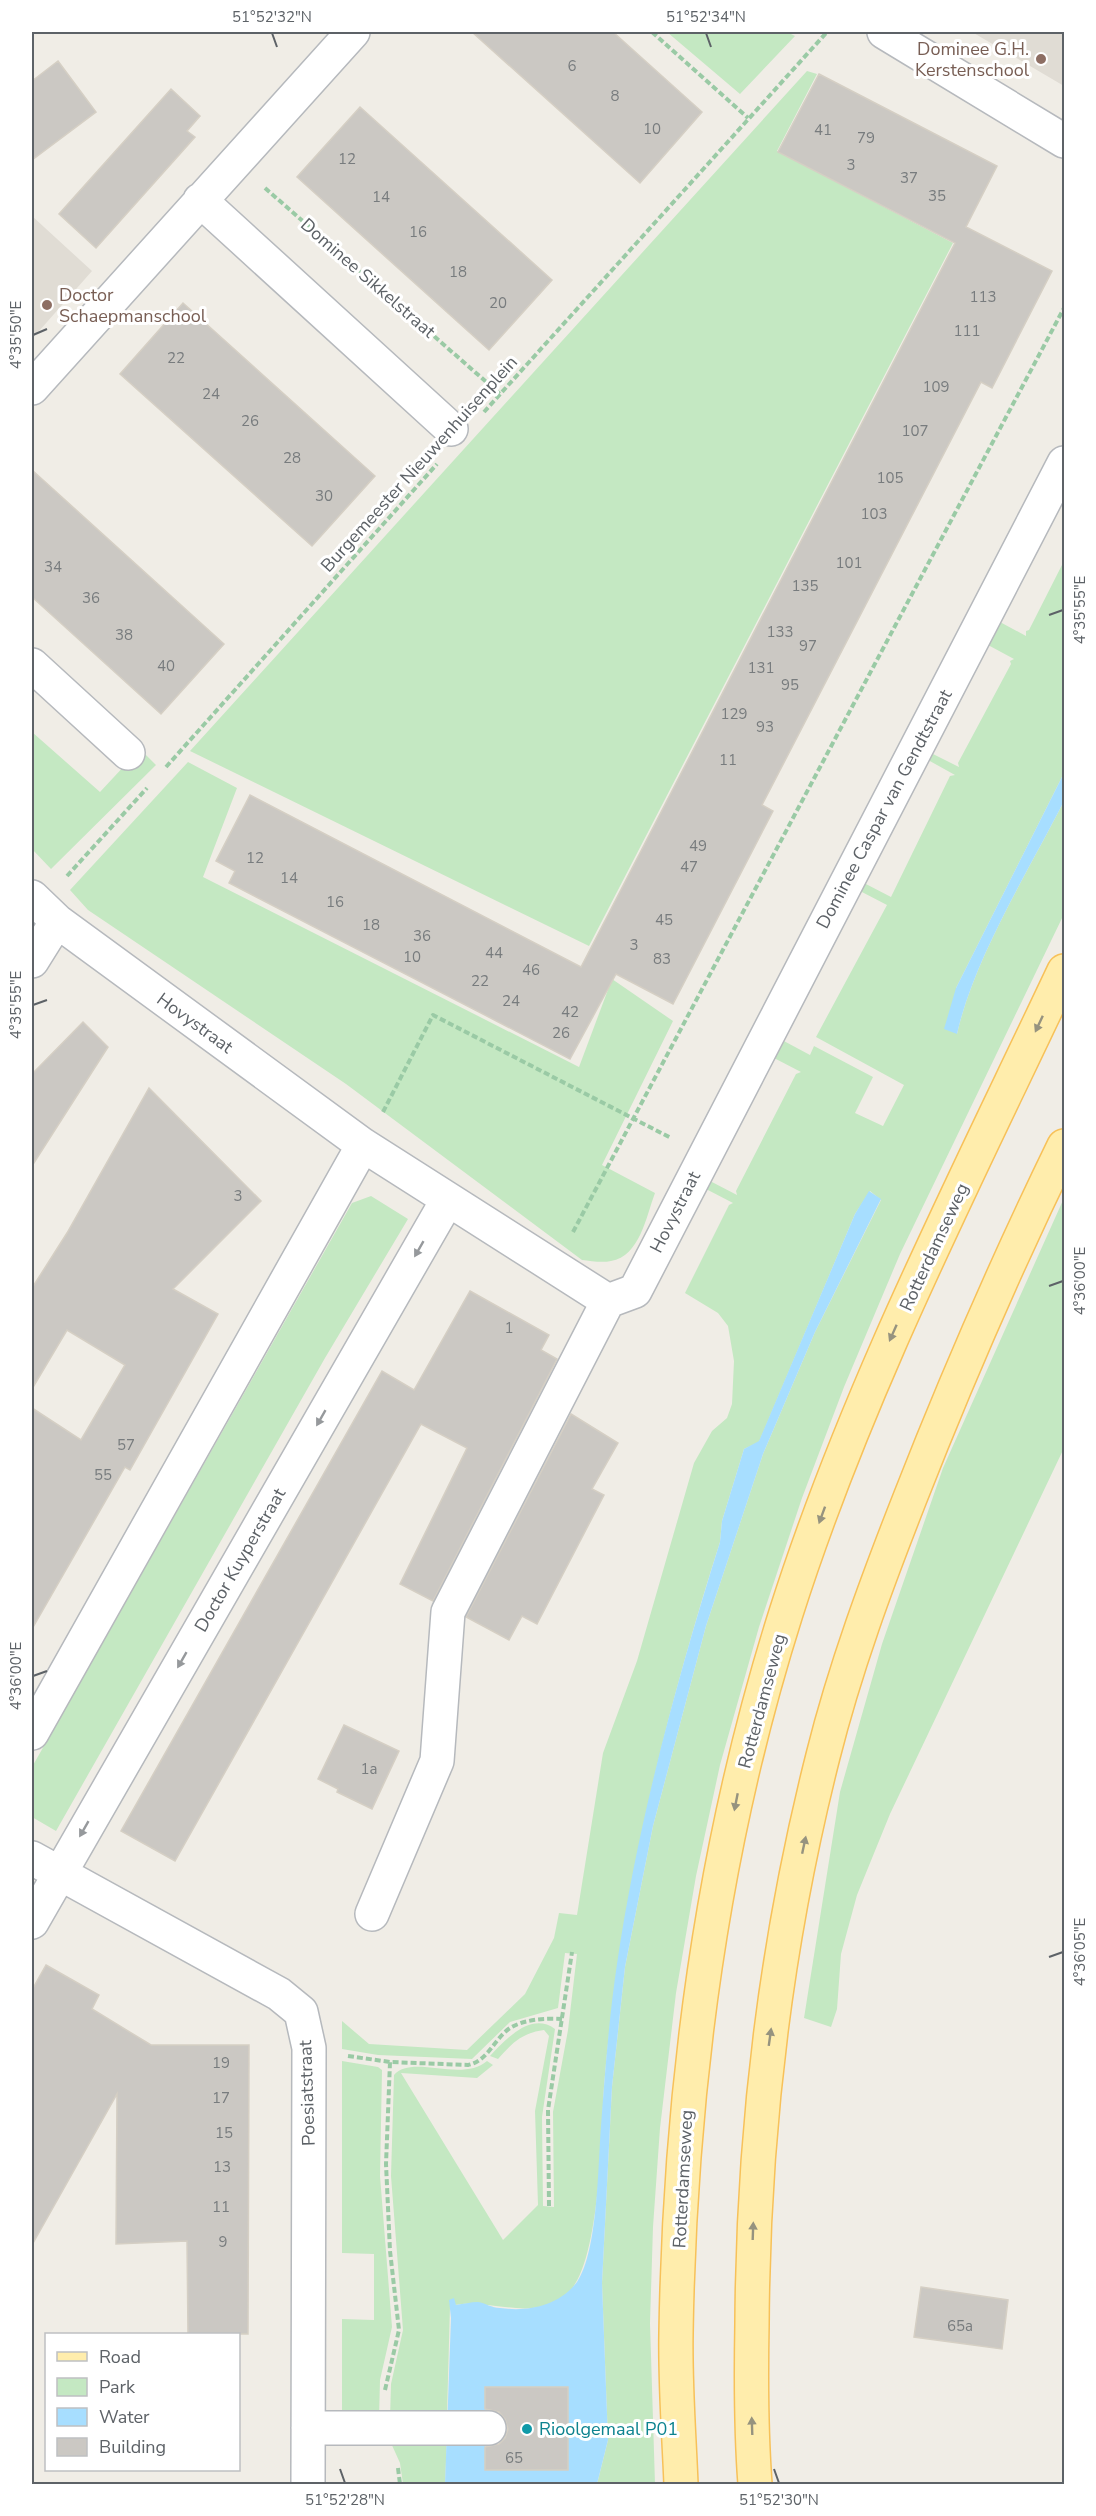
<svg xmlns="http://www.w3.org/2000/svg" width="1096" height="2516" viewBox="0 0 1096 2516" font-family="'Nunito Sans',sans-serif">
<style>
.education{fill:#e0dcd4}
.green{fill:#c4e8c2}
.water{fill:#a7deff;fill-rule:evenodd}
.building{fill:#cbc8c3;stroke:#d5cfc4;stroke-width:1.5}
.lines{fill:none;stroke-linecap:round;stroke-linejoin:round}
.minor-casing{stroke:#b6b9bd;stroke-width:36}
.major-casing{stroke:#f7c159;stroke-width:36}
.path{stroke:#9acaa5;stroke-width:4;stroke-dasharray:6 3;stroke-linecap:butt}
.minor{stroke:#fff;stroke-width:33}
.major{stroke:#ffedac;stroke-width:33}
.oneway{fill:#96937f}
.oneway2{fill:#96999c}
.ticks{fill:none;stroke:#5d6267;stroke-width:2}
.education-dot{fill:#8d6e63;stroke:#fff;stroke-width:2}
.culture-dot{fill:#0f9aa8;stroke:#fff;stroke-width:2}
.labels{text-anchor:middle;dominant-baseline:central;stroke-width:6;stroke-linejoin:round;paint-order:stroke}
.number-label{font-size:15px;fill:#787c7e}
.education-label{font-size:18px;fill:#785e54;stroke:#fff;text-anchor:end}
.street-label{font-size:18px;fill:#5d6267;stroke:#fff}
.culture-label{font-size:18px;fill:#0d838f;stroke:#fff;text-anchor:start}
.neatline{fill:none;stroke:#5d6267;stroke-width:2}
.ticks-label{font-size:15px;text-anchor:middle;fill:#5d6267}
</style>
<rect width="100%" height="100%" fill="#f0ede6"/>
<!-- education -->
<path class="education" d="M972 32H1064V86Z
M32 216 92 271 32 339Z"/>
<!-- green -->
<path class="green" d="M667 32H787L795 36 740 94Z
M807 71 817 74 777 151 953 243 589 946 190 751Z
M1064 561V773L956 988 957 1034C974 958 1028 872 1064 801V914L900 1254 844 1387 802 1498 759 1627 720 1765 696 1876 676 1993 660 2128 653 2227 650 2323 655 2484H597L608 2440 602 2283 612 2087 625 1967 653 1826 706 1626 763 1454 815 1332 881 1200 870 1191 855 1214 759 1442 744 1449 722 1521 720 1542C664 1718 619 1901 604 2086 601 2132 601 2269 565 2296 529 2323 488 2296 450 2306L447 2415 390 2419 391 2384 403 2330 391 2176 394 2075C412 2054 462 2083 487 2061L493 2065 477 2078 401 2073 503 2240 538 2205 535 2111 549 2036 544 2030C522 2033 512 2043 498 2059L490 2056C505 2040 531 2011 555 2029L542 2117 543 2206 554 2207 553 2112 568 2030 577 1954 565 1953 558 2008 510 2022 472 2059 378 2055 342 2049V2021L369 2044 467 2050 525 1994 554 1938 559 1913 577 1915 603 1753 637 1661 694 1463 712 1431 727 1418 732 1404 734 1361 728 1326 718 1313 685 1293 729 1205 733 1203 706 1189 710 1181 737 1195 736 1191 796 1074 801 1072 774 1058 782 1040 810 1055 814 1046 873 1077 855 1113 883 1126 904 1085 816 1037 887 905 860 891 864 883 891 897 950 776 955 775 928 760 931 753 959 767 958 763 1011 664 1010 661 1014 659 988 645 1000 622 1026 636V631L1029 630Z
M32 732 100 792 140 749 156 765 51 869 32 849Z
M188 762 237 788 203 877 579 1067 612 979 673 1021 602 1165 655 1193C646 1217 640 1256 611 1261 602 1263 591 1261 582 1260L346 1084 88 910 70 890Z
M371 1196 408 1219 325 1358 56 1831 32 1817V1767L352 1203Z
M1064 1198V1448L890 1814 857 1895 841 1954 837 2009 831 2027 804 2018 840 1792 882 1644 943 1468Z
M342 2061 378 2067 382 2070 380 2176 392 2327 380 2380 379 2419H342V2319L374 2320V2254L342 2253Z
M447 2438 445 2484H403L400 2463 391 2443Z"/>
<!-- water -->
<path class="water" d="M1064 773V801C1028 872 974 958 957 1034L944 1029 956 988Z
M869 1191 881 1199 815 1332 763 1454 706 1626 653 1826 625 1967 612 2087 602 2283 608 2440 597 2484H445L451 2318 449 2300 454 2298 456 2305C463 2304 471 2302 478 2302 485 2303 492 2308 500 2308 528 2312 559 2306 577 2282 598 2252 598 2164 601 2126 605 2072 609 2018 617 1964 638 1821 677 1679 720 1542L722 1521 744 1449 759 1441 855 1214ZM486 2387H568V2470L485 2469Z"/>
<!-- building -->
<path class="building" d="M472 32H613L702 112 640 183Z
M58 61 96 112 32 160V81Z
M819 74 997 166 966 227 1052 271 992 388 981 382 762 805 773 811 673 1004 616 974 570 1059 229 883 235 871 216 861 250 795 581 967 955 243 778 152Z
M171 89 200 116 187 131 195 137 96 248 59 214Z
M360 107 552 280 489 350 297 177Z
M183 303 375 476 312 546 120 374Z
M32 470 224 644 161 714 32 597Z
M83 1022 108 1047 32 1166V1074Z
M149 1088 261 1201 173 1289 218 1314 130 1470 125 1467 32 1629V1408L81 1440 125 1365 67 1330 32 1389V1288L67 1233Z
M470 1291 549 1335 541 1350 557 1359 433 1601 400 1584 467 1448 421 1424 175 1861 121 1831 382 1371 414 1390Z
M571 1414 618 1443 592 1489 604 1495 537 1624 522 1616 509 1640 466 1617Z
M344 1725 399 1751 372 1809 337 1792 338 1789 318 1779Z
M46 1965 99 1995 92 2009 151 2045H249L248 2334H188L187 2241 116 2244 117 2094 32 2245V1990Z
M921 2287 1008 2300 1002 2349 914 2337Z
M485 2387H568V2470H485V2447L499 2444 505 2438 508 2429 505 2419 499 2412 485 2409Z"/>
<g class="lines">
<defs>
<path id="minor" d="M884 32 1064 141
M200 200 451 429
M32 388 353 32
M32 665 128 753
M32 897 57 921 363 1145 608 1301 635 1291 1064 463
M32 961 57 921
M32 1733 363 1145
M32 1858 279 1994 301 2012 309 2048 308 2484
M372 1914 437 1761 448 1612 608 1301
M32 1922 448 1199
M308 2428H489"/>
<path id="major" d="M681 2484C679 2434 675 2384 676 2333 680 2090 712 1846 786 1613 857 1390 965 1181 1064 971
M755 2484C751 2431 751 2377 752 2324 753 2133 776 1941 823 1756 845 1668 877 1582 910 1498 957 1378 1008 1261 1064 1146"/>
</defs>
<!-- minor casing -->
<use href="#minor" class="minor-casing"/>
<!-- major casing -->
<use href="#major" class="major-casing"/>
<!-- path -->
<path class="path" d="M652 32 748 118
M265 188 500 394
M484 412 827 32
M166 767 437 464
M67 876 147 788
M383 1112 433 1015 671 1138
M573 1232 1064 308
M348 2056 390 2062 468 2065C488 2061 494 2039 510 2028 525 2019 546 2018 562 2019
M549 2206 548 2110 572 1952
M385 2390 399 2330 390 2251 386 2164 390 2062
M398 2468 400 2484"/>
<!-- minor -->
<use href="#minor" class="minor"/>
<!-- major -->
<use href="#major" class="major"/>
</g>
<!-- one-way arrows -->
<defs><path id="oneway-solid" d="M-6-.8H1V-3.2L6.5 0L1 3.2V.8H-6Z" transform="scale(1.5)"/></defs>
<g class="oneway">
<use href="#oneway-solid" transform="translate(1039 1024) rotate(115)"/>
<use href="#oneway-solid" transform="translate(893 1333) rotate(114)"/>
<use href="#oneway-solid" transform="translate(822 1515) rotate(110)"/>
<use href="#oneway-solid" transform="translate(736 1802) rotate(101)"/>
<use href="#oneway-solid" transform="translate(804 1845) rotate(-78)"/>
<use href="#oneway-solid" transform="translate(770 2037) rotate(-82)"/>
<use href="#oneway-solid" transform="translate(753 2231) rotate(-88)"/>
<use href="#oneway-solid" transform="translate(752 2426) rotate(-92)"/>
</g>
<g class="oneway2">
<use href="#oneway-solid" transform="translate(419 1249) rotate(120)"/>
<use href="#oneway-solid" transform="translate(321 1418) rotate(120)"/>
<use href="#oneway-solid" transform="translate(182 1660) rotate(120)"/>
<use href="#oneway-solid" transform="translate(84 1829) rotate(120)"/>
</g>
<!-- ticks -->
<path class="ticks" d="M272 33 277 47M706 33 711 47M33 335 47 329M1049 615 1063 610M33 1005 47 1000M1049 1286 1063 1281M33 1676 47 1671M1049 1957 1063 1952M340 2469 345 2483M774 2469 779 2483"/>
<!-- markers -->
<g class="education-dot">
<circle cx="1041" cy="59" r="6"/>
<circle cx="47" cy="305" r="6"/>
</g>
<circle class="culture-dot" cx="527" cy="2429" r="6"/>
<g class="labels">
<!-- number labels -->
<g class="number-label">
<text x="572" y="66">6</text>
<text x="615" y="96">8</text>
<text x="652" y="129">10</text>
<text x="823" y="130">41</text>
<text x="866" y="138">79</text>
<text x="347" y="159">12</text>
<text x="851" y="165">3</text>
<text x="909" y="178">37</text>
<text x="937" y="196">35</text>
<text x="381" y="197">14</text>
<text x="418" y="232">16</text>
<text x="458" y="272">18</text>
<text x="983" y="297">113</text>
<text x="498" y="303">20</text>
<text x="967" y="331">111</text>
<text x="176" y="358">22</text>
<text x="936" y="387">109</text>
<text x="211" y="394">24</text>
<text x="250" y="421">26</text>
<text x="915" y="431">107</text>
<text x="292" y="458">28</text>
<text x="890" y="478">105</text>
<text x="324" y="496">30</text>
<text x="874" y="514">103</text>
<text x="849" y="563">101</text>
<text x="53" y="567">34</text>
<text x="805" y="586">135</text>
<text x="91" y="598">36</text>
<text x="780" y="632">133</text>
<text x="124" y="635">38</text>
<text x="808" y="646">97</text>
<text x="166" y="666">40</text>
<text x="761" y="668">131</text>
<text x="790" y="685">95</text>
<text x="734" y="714">129</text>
<text x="765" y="727">93</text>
<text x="728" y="760">11</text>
<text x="698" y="846">49</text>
<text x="255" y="858">12</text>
<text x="689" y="867">47</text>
<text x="289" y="878">14</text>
<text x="335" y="902">16</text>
<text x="664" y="920">45</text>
<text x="371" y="925">18</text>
<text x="422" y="936">36</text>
<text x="634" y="945">3</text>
<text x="494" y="953">44</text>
<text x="412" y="957">10</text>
<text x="662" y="959">83</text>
<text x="531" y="970">46</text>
<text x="480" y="981">22</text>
<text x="511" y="1001">24</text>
<text x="570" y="1012">42</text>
<text x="561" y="1033">26</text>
<text x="238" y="1196">3</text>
<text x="509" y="1328">1</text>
<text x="126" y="1445">57</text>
<text x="103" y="1475">55</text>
<text x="369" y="1769">1a</text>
<text x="221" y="2063">19</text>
<text x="221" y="2098">17</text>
<text x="224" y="2133">15</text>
<text x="222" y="2167">13</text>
<text x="221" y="2207">11</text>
<text x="223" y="2242">9</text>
<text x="960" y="2326">65a</text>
<text x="514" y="2458">65</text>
</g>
<!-- education labels -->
<g class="education-label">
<text x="1029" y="49">Dominee G.H.<tspan x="1029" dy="21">Kerstenschool</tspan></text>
<text x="59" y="295" text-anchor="start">Doctor<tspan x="59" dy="21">Schaepmanschool</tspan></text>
</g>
<!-- street labels -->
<g class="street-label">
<text transform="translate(368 278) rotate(41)">Dominee Sikkelstraat</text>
<text transform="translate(419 464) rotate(-48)">Burgemeester Nieuwenhuisenplein</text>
<text transform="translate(884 809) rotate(-62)">Dominee Caspar van Gendtstraat</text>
<text transform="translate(195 1023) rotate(36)">Hovystraat</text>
<text transform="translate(675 1212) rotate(-63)">Hovystraat</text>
<text transform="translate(934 1247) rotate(-65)">Rotterdamseweg</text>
<text transform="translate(240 1560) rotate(-60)">Doctor Kuyperstraat</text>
<text transform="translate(762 1701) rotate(-75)">Rotterdamseweg</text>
<text transform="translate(307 2093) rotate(-92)">Poesiatstraat</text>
<text transform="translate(683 2179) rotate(-87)">Rotterdamseweg</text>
</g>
<!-- culture labels -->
<g class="culture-label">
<text x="539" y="2429">Rioolgemaal P01</text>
</g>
</g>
<!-- border -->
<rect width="1096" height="2516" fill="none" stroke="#ffffff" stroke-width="66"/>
<!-- legend -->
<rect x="45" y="2333" width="195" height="138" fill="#ffffff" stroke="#bec0c2" stroke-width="1.5"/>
<rect x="57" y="2352" width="30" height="9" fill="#ffedac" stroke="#bec0c2" stroke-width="1.5"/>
<text x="99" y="2363" font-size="18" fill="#5d6267">Road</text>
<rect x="57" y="2378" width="30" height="18" fill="#c4e8c2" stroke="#bec0c2" stroke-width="1.5"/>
<text x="99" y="2393" font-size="18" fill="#5d6267">Park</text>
<rect x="57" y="2408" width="30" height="18" fill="#a7deff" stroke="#bec0c2" stroke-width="1.5"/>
<text x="99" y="2423" font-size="18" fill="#5d6267">Water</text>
<rect x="57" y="2438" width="30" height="18" fill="#cbc8c3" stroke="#bec0c2" stroke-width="1.5"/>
<text x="99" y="2453" font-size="18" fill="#5d6267">Building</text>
<rect x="33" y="33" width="1030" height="2450" class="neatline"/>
<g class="ticks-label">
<text x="272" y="22">51°52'32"N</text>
<text x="706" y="22">51°52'34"N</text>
<text transform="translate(16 335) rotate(-90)" y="5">4°35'50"E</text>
<text transform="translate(1080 610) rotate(-90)" y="5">4°35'55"E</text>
<text transform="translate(16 1005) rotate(-90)" y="5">4°35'55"E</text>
<text transform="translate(1080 1281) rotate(-90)" y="5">4°36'00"E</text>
<text transform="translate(16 1676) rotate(-90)" y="5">4°36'00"E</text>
<text transform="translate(1080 1952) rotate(-90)" y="5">4°36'05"E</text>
<text x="345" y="2505">51°52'28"N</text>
<text x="779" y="2505">51°52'30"N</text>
</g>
</svg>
